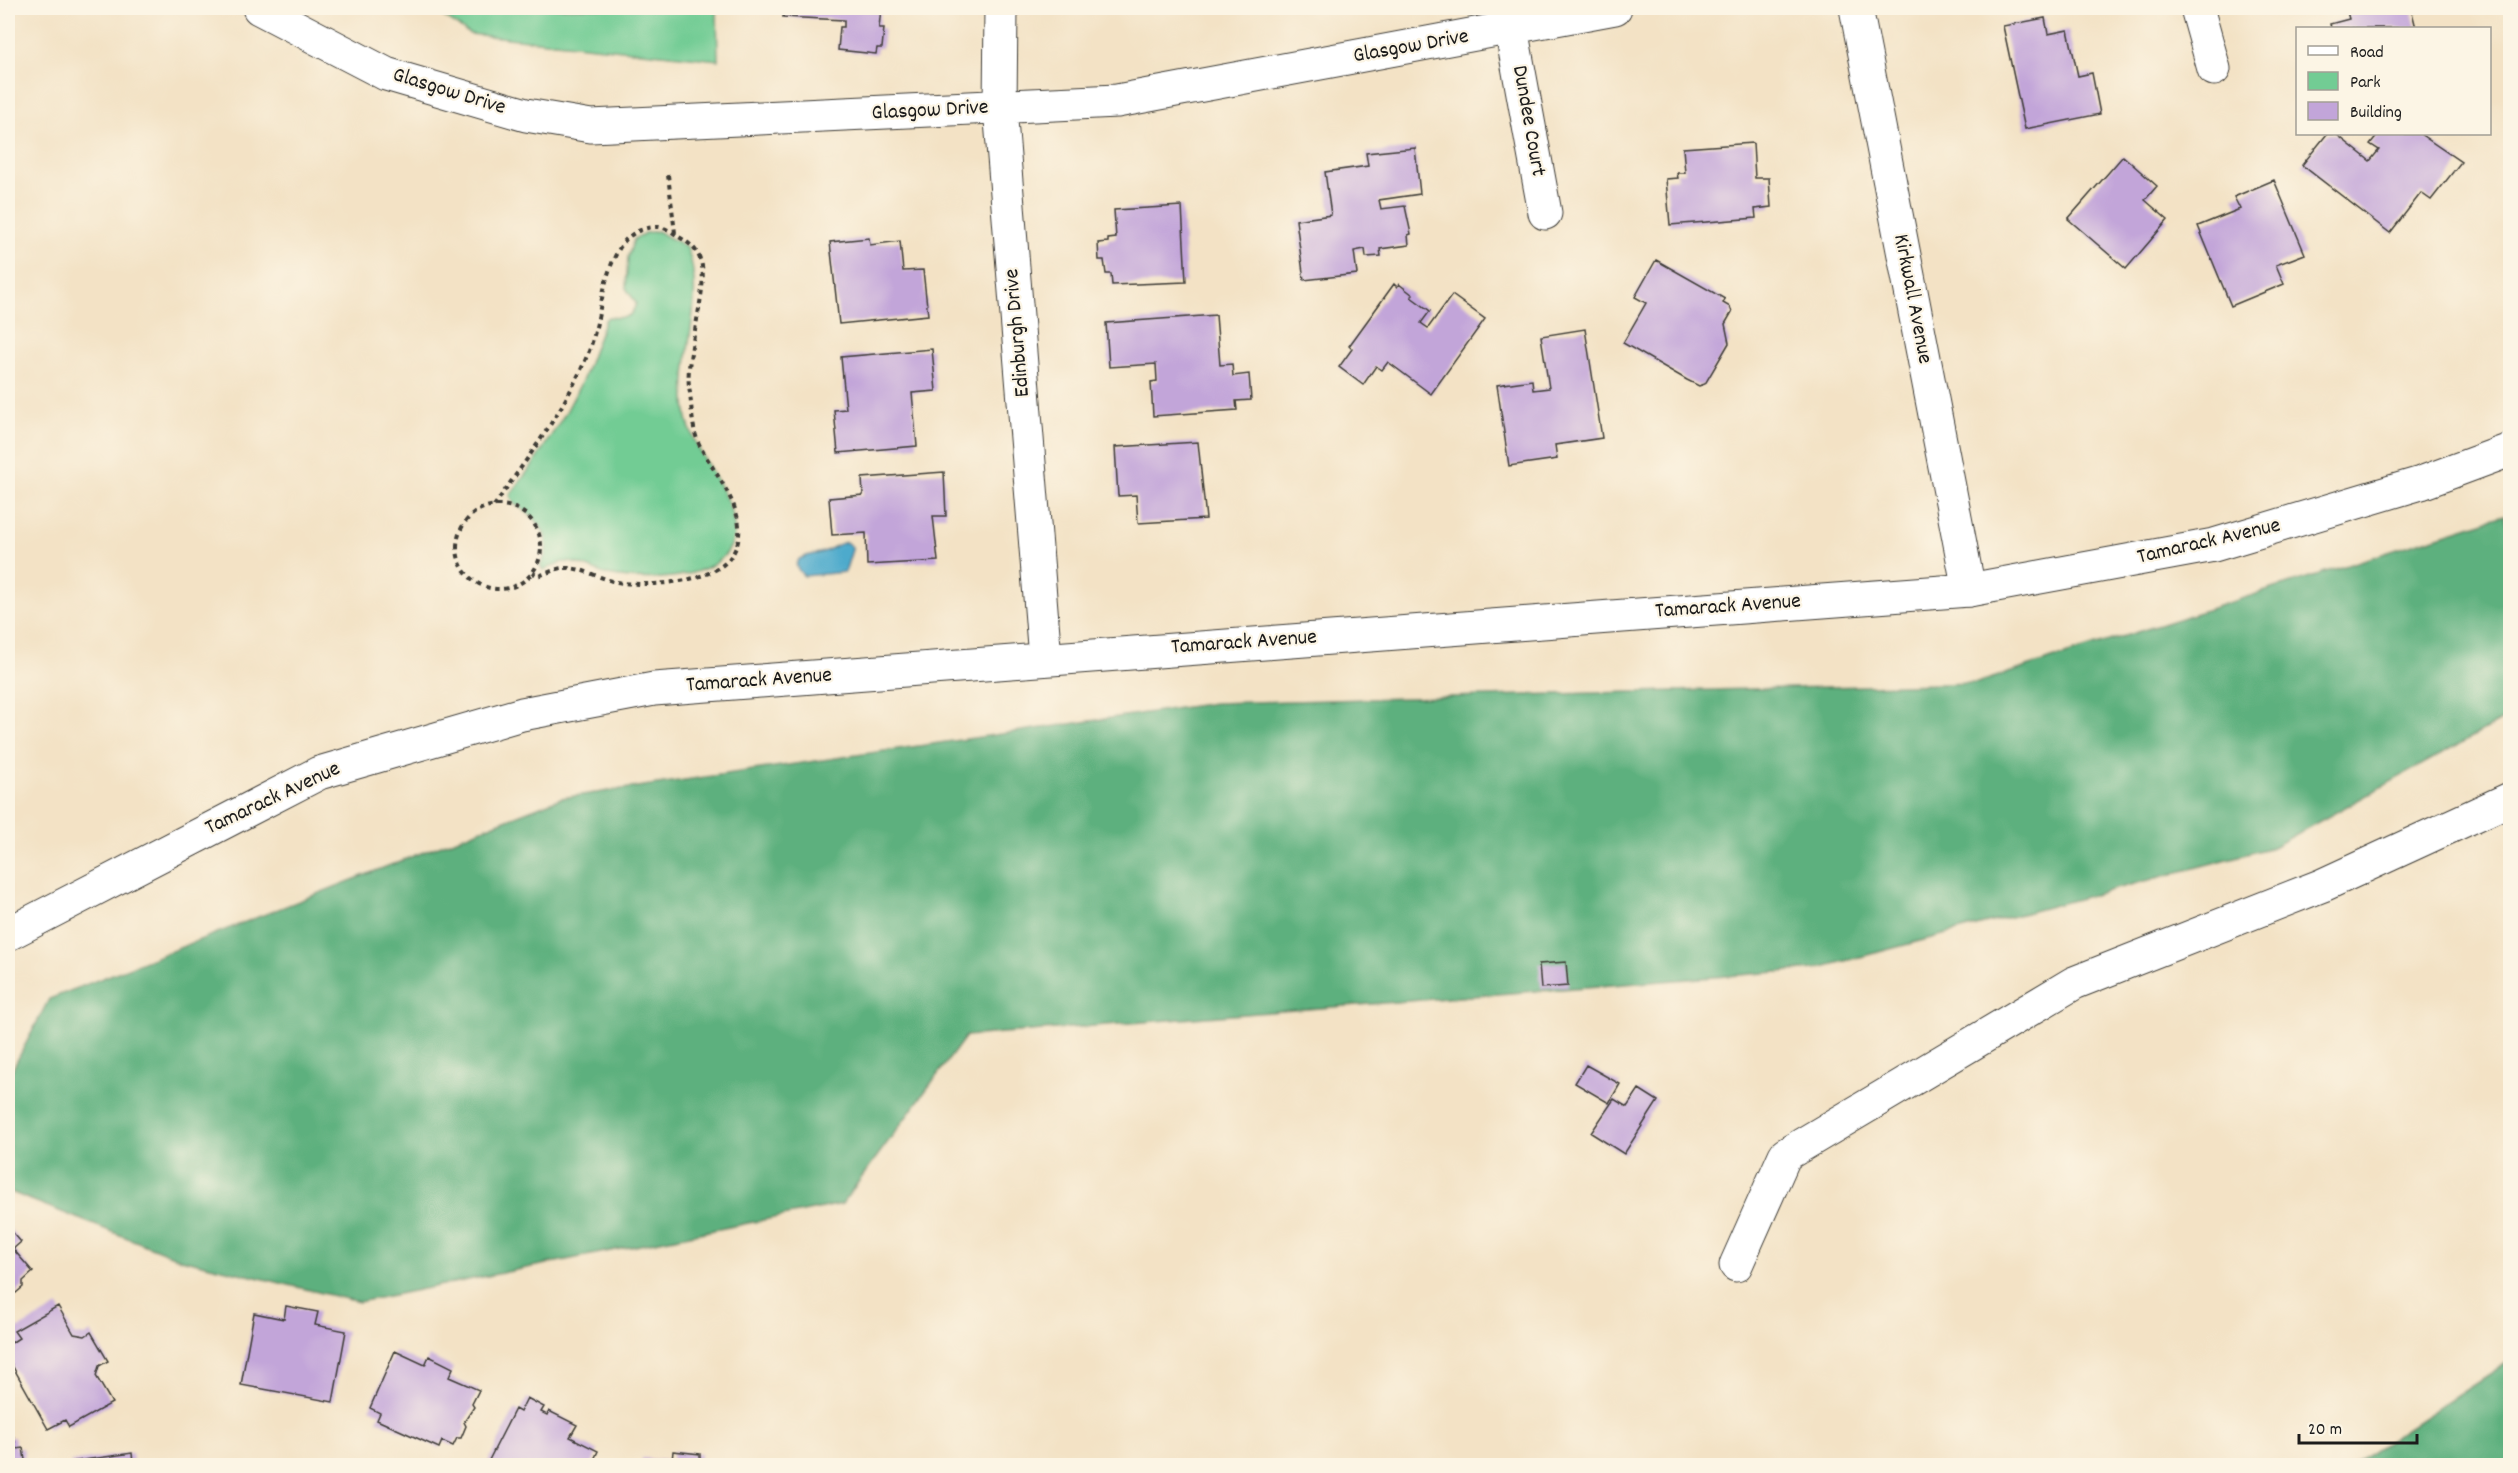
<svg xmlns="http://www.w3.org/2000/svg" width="2518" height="1473" viewBox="0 0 2518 1473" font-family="Dekko,sans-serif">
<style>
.green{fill:#72cc94;stroke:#477458;stroke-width:1.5}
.forest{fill:#5db07e;stroke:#3c664d;stroke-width:1.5}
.water{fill:#4daacc;stroke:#346374;stroke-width:1.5}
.building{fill:#c2a5d9}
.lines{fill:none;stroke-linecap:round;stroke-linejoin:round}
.minor-casing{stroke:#3c3a35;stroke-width:35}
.major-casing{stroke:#3c3a35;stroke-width:35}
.path{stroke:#3c3a35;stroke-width:4;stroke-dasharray:4.5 4.5;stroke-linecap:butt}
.minor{stroke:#fff;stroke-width:33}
.major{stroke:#fff;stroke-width:33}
.labels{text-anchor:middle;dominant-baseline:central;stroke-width:4.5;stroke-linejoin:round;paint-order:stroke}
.street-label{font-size:22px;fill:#1c1c1c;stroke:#fcf5e5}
</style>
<rect width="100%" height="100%" fill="#fcf5e5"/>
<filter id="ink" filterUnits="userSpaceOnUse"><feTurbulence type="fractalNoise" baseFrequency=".0167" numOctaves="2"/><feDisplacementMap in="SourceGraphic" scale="12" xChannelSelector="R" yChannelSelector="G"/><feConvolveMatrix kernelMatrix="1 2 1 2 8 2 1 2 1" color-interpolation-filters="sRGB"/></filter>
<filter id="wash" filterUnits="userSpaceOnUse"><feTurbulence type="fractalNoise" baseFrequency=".008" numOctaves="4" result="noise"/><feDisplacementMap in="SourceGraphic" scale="24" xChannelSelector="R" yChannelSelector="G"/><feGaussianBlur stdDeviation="1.35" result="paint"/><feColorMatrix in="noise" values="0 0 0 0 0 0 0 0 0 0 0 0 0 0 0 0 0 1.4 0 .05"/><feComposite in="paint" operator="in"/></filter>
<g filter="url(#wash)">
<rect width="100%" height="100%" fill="#f3e2c5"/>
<!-- green -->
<path class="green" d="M431 8H717L718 60 470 34Z
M657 231 687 247C708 303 676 357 687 418 695 456 731 490 734 526 739 582 644 583 608 575 594 571 579 561 564 562 556 562 551 569 543 570L540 566C557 539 537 516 514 504L510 495 534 463 566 412 583 379 605 320 608 317C623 318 632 320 636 303L626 288 628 257 634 239 645 233Z"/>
<!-- forest -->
<path class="forest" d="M2504 515 2510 535V716L2273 847 1815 969 966 1036 842 1204 359 1302 181 1259 8 1191V1078L49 999 561 798 1214 703 1977 683Z
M2510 1361V1465H2351Z"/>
<!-- water -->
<path class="water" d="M846 542 852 547V550L845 572 804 576C782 555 814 556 823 552 832 549 837 544 846 542Z"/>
<g id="blocks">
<!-- building -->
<path class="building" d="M784 8H881L879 28H884L882 48H877L876 54 838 50 840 27H844V20L783 17Z
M2346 8H2415L2416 11 2412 12 2416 28H2331L2330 24 2349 19Z
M2045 18 2048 34 2068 30 2078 76 2092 73 2100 114 2025 129 2003 26Z
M2327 134H2336L2370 161 2379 150 2370 144 2378 134H2420L2461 162 2431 200 2421 193 2390 233 2302 165Z
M1753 143 1755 178H1769L1771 207 1755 209 1756 218 1670 225 1666 179 1678 178 1677 173H1685L1683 148Z
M1415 148 1420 194 1379 200 1381 209 1405 206 1411 234 1408 235 1409 245 1380 249 1381 256 1366 257 1365 249 1354 251 1357 274 1304 280 1296 220 1331 215 1325 172 1368 166 1366 153Z
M2123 156 2157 186 2145 200 2168 220 2126 269 2068 219Z
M2274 180 2305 254 2276 265 2284 284 2231 306 2198 226 2240 209 2234 197Z
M1182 206 1186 282 1112 285 1111 274H1106L1104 260H1099L1098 243 1108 242V239L1116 238 1114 210Z
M869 238 870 245 900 241 903 271 923 270 928 315 839 324 830 242Z
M1656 260 1725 299 1723 303 1730 307 1732 312 1725 324 1729 343 1705 384 1699 386 1687 380 1623 343 1646 303 1635 297Z
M1394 284 1397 287 1399 284 1413 295 1411 297 1430 311 1421 323 1428 328 1452 295 1485 319 1431 394 1388 362 1382 370 1376 366 1363 385 1339 367 1352 349 1349 346Z
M1216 315 1220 365 1232 364 1233 376 1249 374 1251 400 1236 401 1237 410 1153 416 1151 382 1157 381 1156 364 1109 367 1106 323Z
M1585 329 1602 438 1555 445 1557 459 1509 466 1497 385 1532 380 1533 390 1549 388 1541 336Z
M932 349 936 391 912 393 917 446 838 453 834 410 846 409 841 357Z
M1198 442 1206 519 1138 523 1136 495 1118 496 1115 447Z
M944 472 946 516H933L938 561 867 565 866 533 832 535 829 498 863 495 862 478Z
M1566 962 1568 986 1541 988 1539 964Z
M1586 1065 1620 1084 1609 1103 1575 1083Z
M1639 1089 1658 1101 1624 1154 1591 1133 1614 1099 1627 1107Z
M8 1227 21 1242 13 1249 33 1272 23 1281V1287L16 1293 10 1292 8 1294Z
M58 1306 74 1334 85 1336 91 1332 108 1361 99 1366 96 1376 112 1403 69 1427 65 1420 48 1429 8 1358V1345L19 1338 14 1331Z
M286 1306 318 1312 315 1325 346 1331 333 1402 241 1385 254 1313 284 1319Z
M395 1351 425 1365 429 1356 453 1368 449 1377 479 1390 472 1404 474 1407 464 1422 466 1426 461 1438H457L453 1446 442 1441 439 1448 377 1420 380 1413 370 1408Z
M527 1398 544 1407 541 1412 547 1415 549 1411 577 1425 570 1437 598 1451 591 1466H486L515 1409 520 1412Z
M14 1437 16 1449 23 1448 26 1466H8V1438Z
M673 1451 700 1454V1463L709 1466H642V1458L672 1461Z
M132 1453 133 1462 137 1466H71V1462Z"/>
</g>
</g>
<g filter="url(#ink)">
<use href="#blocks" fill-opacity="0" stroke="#3c3a35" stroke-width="1.5"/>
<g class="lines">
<defs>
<path id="minor" d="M259 8 386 74 526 115 591 126 1117 101 1615 8
M1001 8 1000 108 1045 658
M1856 8 1969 590
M2197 8 2214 69
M1511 28 1545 213
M1736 1265 1785 1155 2074 983 2323 885 2510 799"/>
<path id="major" d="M8 934 319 773 522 714 654 689 1969 590 2214 545 2421 483 2510 450"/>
</defs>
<!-- minor casing -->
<use href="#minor" class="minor-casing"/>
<!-- major casing -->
<use href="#major" class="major-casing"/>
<!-- path -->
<path class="path" d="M668 175 675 233
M457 547a42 42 0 1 1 84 0a42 42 0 1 1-84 0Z
M494 506C529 455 566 409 589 351 602 317 601 273 623 243 630 233 646 226 659 227 666 228 674 233 679 237 689 243 696 248 700 259 711 284 685 352 689 386 692 404 691 427 699 444 715 477 759 522 729 559 709 584 641 588 612 581 597 577 580 567 564 568 556 568 546 574 538 576L533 573"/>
<!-- minor -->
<use href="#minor" class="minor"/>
<!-- major -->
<use href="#major" class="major"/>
</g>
</g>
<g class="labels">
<!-- street labels -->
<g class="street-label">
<text transform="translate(1411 47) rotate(-10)">Glasgow Drive</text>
<text transform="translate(449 92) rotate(17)">Glasgow Drive</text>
<text transform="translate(930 111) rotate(-3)">Glasgow Drive</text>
<text transform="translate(1528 121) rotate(80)">Dundee Court</text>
<text transform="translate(1912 299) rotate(79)">Kirkwall Avenue</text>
<text transform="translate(1018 333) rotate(-95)">Edinburgh Drive</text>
<text transform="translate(2209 542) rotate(-13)">Tamarack Avenue</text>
<text transform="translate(1728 607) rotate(-4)">Tamarack Avenue</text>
<text transform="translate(1244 643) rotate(-4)">Tamarack Avenue</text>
<text transform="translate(759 681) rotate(-4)">Tamarack Avenue</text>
<text transform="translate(273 799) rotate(-25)">Tamarack Avenue</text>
</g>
</g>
<!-- margin -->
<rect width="2518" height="1473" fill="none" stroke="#fcf5e5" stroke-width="30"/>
<!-- legend -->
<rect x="2296" y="27" width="195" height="108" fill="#fcf5e5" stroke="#a29e95" stroke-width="1.5"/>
<rect x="2308" y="46" width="30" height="9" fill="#ffffff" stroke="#a29e95" stroke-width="1.5"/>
<text x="2350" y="57" font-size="18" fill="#1c1c1c">Road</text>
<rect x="2308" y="72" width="30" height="18" fill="#72cc94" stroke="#a29e95" stroke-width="1.5"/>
<text x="2350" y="87" font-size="18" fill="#1c1c1c">Park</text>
<rect x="2308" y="102" width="30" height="18" fill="#c2a5d9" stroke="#a29e95" stroke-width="1.5"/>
<text x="2350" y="117" font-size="18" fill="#1c1c1c">Building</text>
<!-- scale -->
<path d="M2299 1434v9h118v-9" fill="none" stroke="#1c1c1c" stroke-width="3"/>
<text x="2308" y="1434" font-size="18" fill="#1c1c1c" stroke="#fcf5e5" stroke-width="4.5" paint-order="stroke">20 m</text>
</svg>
